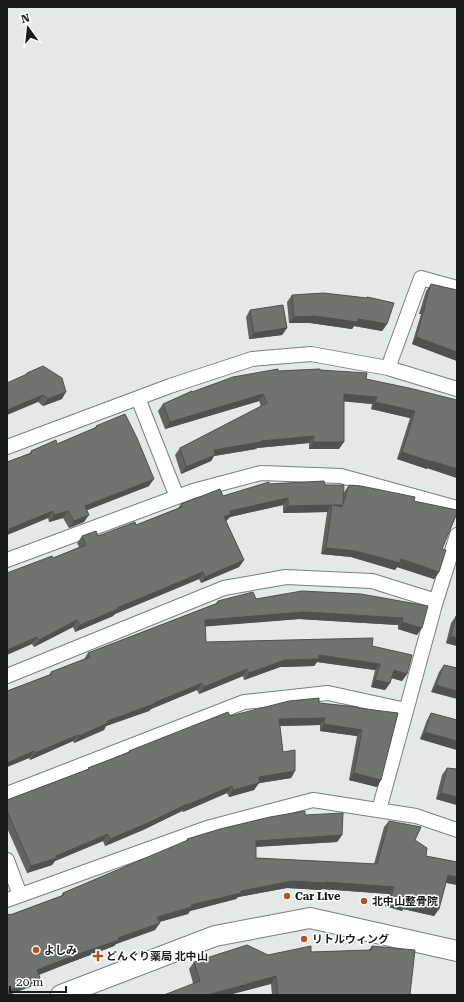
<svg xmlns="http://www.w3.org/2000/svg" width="464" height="1002" viewBox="0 0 464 1002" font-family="'Roboto Serif','Noto Sans JP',serif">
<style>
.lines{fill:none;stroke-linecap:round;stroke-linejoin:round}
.street-casing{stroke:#787f7d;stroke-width:16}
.secondary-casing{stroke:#787f7d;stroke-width:22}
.street{stroke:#fff;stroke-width:14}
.secondary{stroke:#fff;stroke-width:20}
.wall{fill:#5f645f}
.shaded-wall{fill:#4e514e}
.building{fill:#6f746f;stroke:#4e514e;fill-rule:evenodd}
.poi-dot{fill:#b75320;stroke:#fff;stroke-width:1.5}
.labels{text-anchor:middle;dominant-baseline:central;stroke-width:3;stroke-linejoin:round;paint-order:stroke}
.poi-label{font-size:11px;font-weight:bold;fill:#1a1c1c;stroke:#fff;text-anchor:start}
</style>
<rect width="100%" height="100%" fill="#e2e9e7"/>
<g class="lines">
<defs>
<path id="street" d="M388 368 421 278 457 288
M138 398 177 497
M7 447 170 386 252 359 311 354 388 368 457 389
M7 560 193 491 261 473 341 476 457 508
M7 676 224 588 286 577 372 581 436 601
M7 794 244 702 328 693 406 710
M379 810 436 601 457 535
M7 860 20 895
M7 900 207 828 313 800 416 816 457 830"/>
<path id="secondary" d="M61 995 215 936 310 918 457 951"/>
</defs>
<!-- street casing -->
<use href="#street" class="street-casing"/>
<!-- secondary casing -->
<use href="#secondary" class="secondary-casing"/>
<!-- street -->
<use href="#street" class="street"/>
<!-- secondary -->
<use href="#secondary" class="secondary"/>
</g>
<!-- wall -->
<path class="wall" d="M431 284 457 290V361L412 344 421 314H419L426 291Z
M292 295 366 298 367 297 387 324 382 331 354 326 352 329 310 323H289L287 302Z
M250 310 287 328 282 335 249 339 246 317Z
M320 370 366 379 457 406V478L427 468V469L397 459 410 418 371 409 372 404 344 401 339 449H309V443L257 448 256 449 214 456 211 461 181 474 175 455 180 448 261 407 259 401 165 429 158 411 163 404 192 392 278 371Z
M27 373 62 399 43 406 38 402 26 375Z
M96 426 149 486 87 510 84 522 69 528 63 518 49 522 48 518 7 535V462L30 453 31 451 57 444 95 428Z
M269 484 325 485 343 495 344 492 349 485 414 501 442 549 439 572 434 579 397 567 395 570 351 557 321 554 327 512 283 513V505L230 517 226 521 244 560 239 567 201 583 199 579 115 614 113 616 75 632 73 627 34 647 32 644 53 558 79 547 77 543 82 536H98L136 525 178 508 181 504 223 496Z
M256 599 428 606 417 635 398 629V625L299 619 205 626 206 642 372 646 407 674 402 681 391 678 390 683 385 690 371 687 375 670 317 662 314 666 280 667 244 680 243 676 199 694 197 690 151 709 149 711 106 726 104 730 74 743 73 741 30 760 29 758 7 767V691L49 675 51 672 84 659 88 653 215 604 218 601Z
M456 616H457V646L446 643 451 623Z
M444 665 457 668 431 692 439 672Z
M319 703 358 708 381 780 377 787 349 780 357 736 320 731V725L280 726 283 752 295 771 291 778 259 783 254 790 229 797 227 793 183 812 182 811 143 830 105 846 103 841 55 861 52 865 27 873 7 828V800L88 769V768L128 752 129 751 230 716Z
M431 713 457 720V750L420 739 427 720Z
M447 768 457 805 436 799 442 775Z
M305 815 342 835 337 842 256 847V858L374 864 384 827 389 821 415 840 426 856 457 885 446 883 439 909 434 916 403 909 402 911 385 906 389 894 322 889 321 890 287 888 238 897 236 899 190 911 188 914 159 922 155 930 116 944 114 946 69 963 39 975 35 985 10 915 61 896 63 893 186 841 187 839Z
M372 946 410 994 413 995H272L271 984 193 983 189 969 194 962 268 955 311 952 369 950Z"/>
<!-- shaded-wall -->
<path class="shaded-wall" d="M424 307H425L421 314H419Z
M315 316 358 319 387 324 382 331 354 326 352 329 310 323H289L294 317Z
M287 328 282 335 249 339 254 333Z
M416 337 457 352V361L412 344Z
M66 392 62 399 43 406 48 399Z
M263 394 259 401 165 429 170 422Z
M344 394 377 397 372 404 339 401Z
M43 395 38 402 7 415V410Z
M375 402 415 411 410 418 371 409Z
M314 436 309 443 257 448 256 449 214 456 211 461 181 474 186 467 214 450 261 441Z
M313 442H344L339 449H309Z
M402 452 457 469V478L427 468V469L397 459Z
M154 479 149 486 80 513 85 506Z
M288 498 283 505 230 517 226 521 219 524 230 511Z
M332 505 327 512 283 513 288 506Z
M53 511 48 518 7 535V532L9 529Z
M68 511 63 518 49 522 54 515Z
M89 515 84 522 69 528 74 521Z
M326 548 356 551 401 559 439 572 434 579 397 567 395 570 351 557 321 554Z
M244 560 239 567 201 583 205 577Z
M203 572 199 579 115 614 113 616 75 632 80 625 117 608Z
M304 612 403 618 398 625 299 619 200 627 205 620Z
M77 620 73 627 34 647 39 640Z
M402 622 422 628 417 635 398 629Z
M451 636 457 638V646L446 643Z
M37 637 32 644 7 655V650Z
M319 655 380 664 375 670 317 662 314 666 280 667 244 680 249 673 285 660Z
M247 669 243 676 199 694 204 687Z
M394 670 407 674 402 681 389 677Z
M375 680 390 683 385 690 371 687Z
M202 683 197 690 151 709 149 711 106 726 104 730 74 743 79 736 107 721 154 703Z
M436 685 457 691V699L431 692Z
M325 718 320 725 274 726 279 719Z
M324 724 362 730 357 736 320 731Z
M425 732 457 741V750L420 739Z
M78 735 73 741 30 760 35 753Z
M34 751 29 758 7 767V763Z
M295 771 291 778 254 784 259 777Z
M354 773 381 780 377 787 349 780Z
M259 783 254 790 229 797 233 790Z
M232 786 227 793 183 812 187 805Z
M441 793 457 797V805L436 799Z
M187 804 182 811 143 830 105 846 110 839Z
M108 834 103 841 55 861 52 865 27 873 31 866Z
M342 835 337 842 251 847 256 841Z
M448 875 457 877V885L443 882Z
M292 881 326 882 394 887 389 894 322 889 321 890 287 888 238 897 236 899 190 911 188 914 152 924 157 917 191 905 241 891Z
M390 900 407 902 439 909 434 916 403 909 402 911 385 906Z
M160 923 155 930 116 944 114 946 69 963 32 977 37 970 118 938Z
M276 976 271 984 229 995H207Z
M40 978 35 985 9 995H7V991Z"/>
<!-- building -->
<path class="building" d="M431 284 457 290V352L416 337 425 307H424Z
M324 293 367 298V297L394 303 387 324 358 319 357 322 315 316 294 317 292 295Z
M283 305 287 328 254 333 250 310Z
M43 366 62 378 66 392 48 399 43 395 7 410V383L27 374V373Z
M278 369V371L320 369V370L367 373 366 379 409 388 457 400V403L456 406H457V469L432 461V462L402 452 415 411 375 402 377 397 344 394V442H313L314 436 261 441V442L214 450 215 455 186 467 180 448 267 403 263 394 170 422 163 404 192 391V392L233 377Z
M125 414 137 438 154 479 85 506 89 515 74 521 68 511 54 515 53 511 9 529 10 531 7 532V462L32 453 31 451 56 440 57 444 97 427 96 426Z
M324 481 325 485H344L343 504 349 485 361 486 415 497 414 501 457 510V513L442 549 446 550 439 572 401 559 400 563 356 551 326 548 332 505 288 506V498L230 511 231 514 224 517 244 560 205 577 203 572 117 608 118 609 80 625 77 620 39 640 37 637 7 650V573L52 556 53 558 86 545 82 536 96 531 98 536 135 522 136 525 182 507 181 504 220 489 223 496 269 482V484ZM333 505H343L342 507Z
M302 591 361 594 428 606 422 628 402 622 403 618 304 612 205 620 206 642 373 638 372 646 412 655 407 674 394 670 390 683 375 680 380 664 319 655V659L285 660 249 673 247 669 204 687 202 683 154 703V704L107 721 108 723 79 736 78 735 35 753 34 751 7 763V691L52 674 51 672 90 657 88 653 218 603V601L253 592 256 599Z
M456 616H457V638L451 636Z
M444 665 457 668V691L436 685Z
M319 698V703L358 707V708L398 713 381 780 354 773 362 730 324 724 325 718 279 719 283 752 295 750V771L259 777V783L233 790 232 786 187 805V804L148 823 110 839 108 834 56 856 57 858 31 866 7 811V800L89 769 88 768 130 752 129 751 228 712 230 716 289 701Z
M431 713 457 720V741L425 732Z
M447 768 457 769V797L441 793Z
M305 811V815L343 813 342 835 256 841V858L377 864 389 821 421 827 415 840 427 848 426 856 457 862V877L448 875 439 909 407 902V904L390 900 394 887 326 882V883L292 881 241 891V893L191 905 192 907 157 917 160 923 118 938 119 940 73 956 37 970 40 978 7 991V915L10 914V915L64 895 63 893 188 840 187 839 220 829 270 817Z
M247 945 268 955 311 946V952L371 950 372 946 415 950 410 994 413 995H278L276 976 207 995H164L200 981 194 962Z"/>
<!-- markers -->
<g class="poi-dot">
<circle cx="287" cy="896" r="4"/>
<circle cx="364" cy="901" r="4"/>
<circle cx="304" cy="939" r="4"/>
<circle cx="36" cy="950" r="4"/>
<path d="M96 950h4v4h4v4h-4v4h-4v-4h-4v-4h4z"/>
</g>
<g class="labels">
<!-- poi labels -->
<g class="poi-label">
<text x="295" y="896">Car Live</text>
<text x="372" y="901">北中山整骨院</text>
<text x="312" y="939">リトルウィング</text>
<text x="44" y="950">よしみ</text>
<text x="106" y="956">どんぐり薬局 北中山</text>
</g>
</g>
<!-- border -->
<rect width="464" height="1002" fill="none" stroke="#1a1c1c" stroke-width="16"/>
<!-- north arrow -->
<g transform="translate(28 28) rotate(345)" stroke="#ffffff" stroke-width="3" paint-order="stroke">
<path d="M0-3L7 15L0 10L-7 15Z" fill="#1a1c1c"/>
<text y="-6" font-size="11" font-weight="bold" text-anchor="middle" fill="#1a1c1c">N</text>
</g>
<!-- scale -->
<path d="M10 986v6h56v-6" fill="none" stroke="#1a1c1c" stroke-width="2"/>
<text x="16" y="986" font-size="12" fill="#1a1c1c" stroke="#ffffff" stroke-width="3" paint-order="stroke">20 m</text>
</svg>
